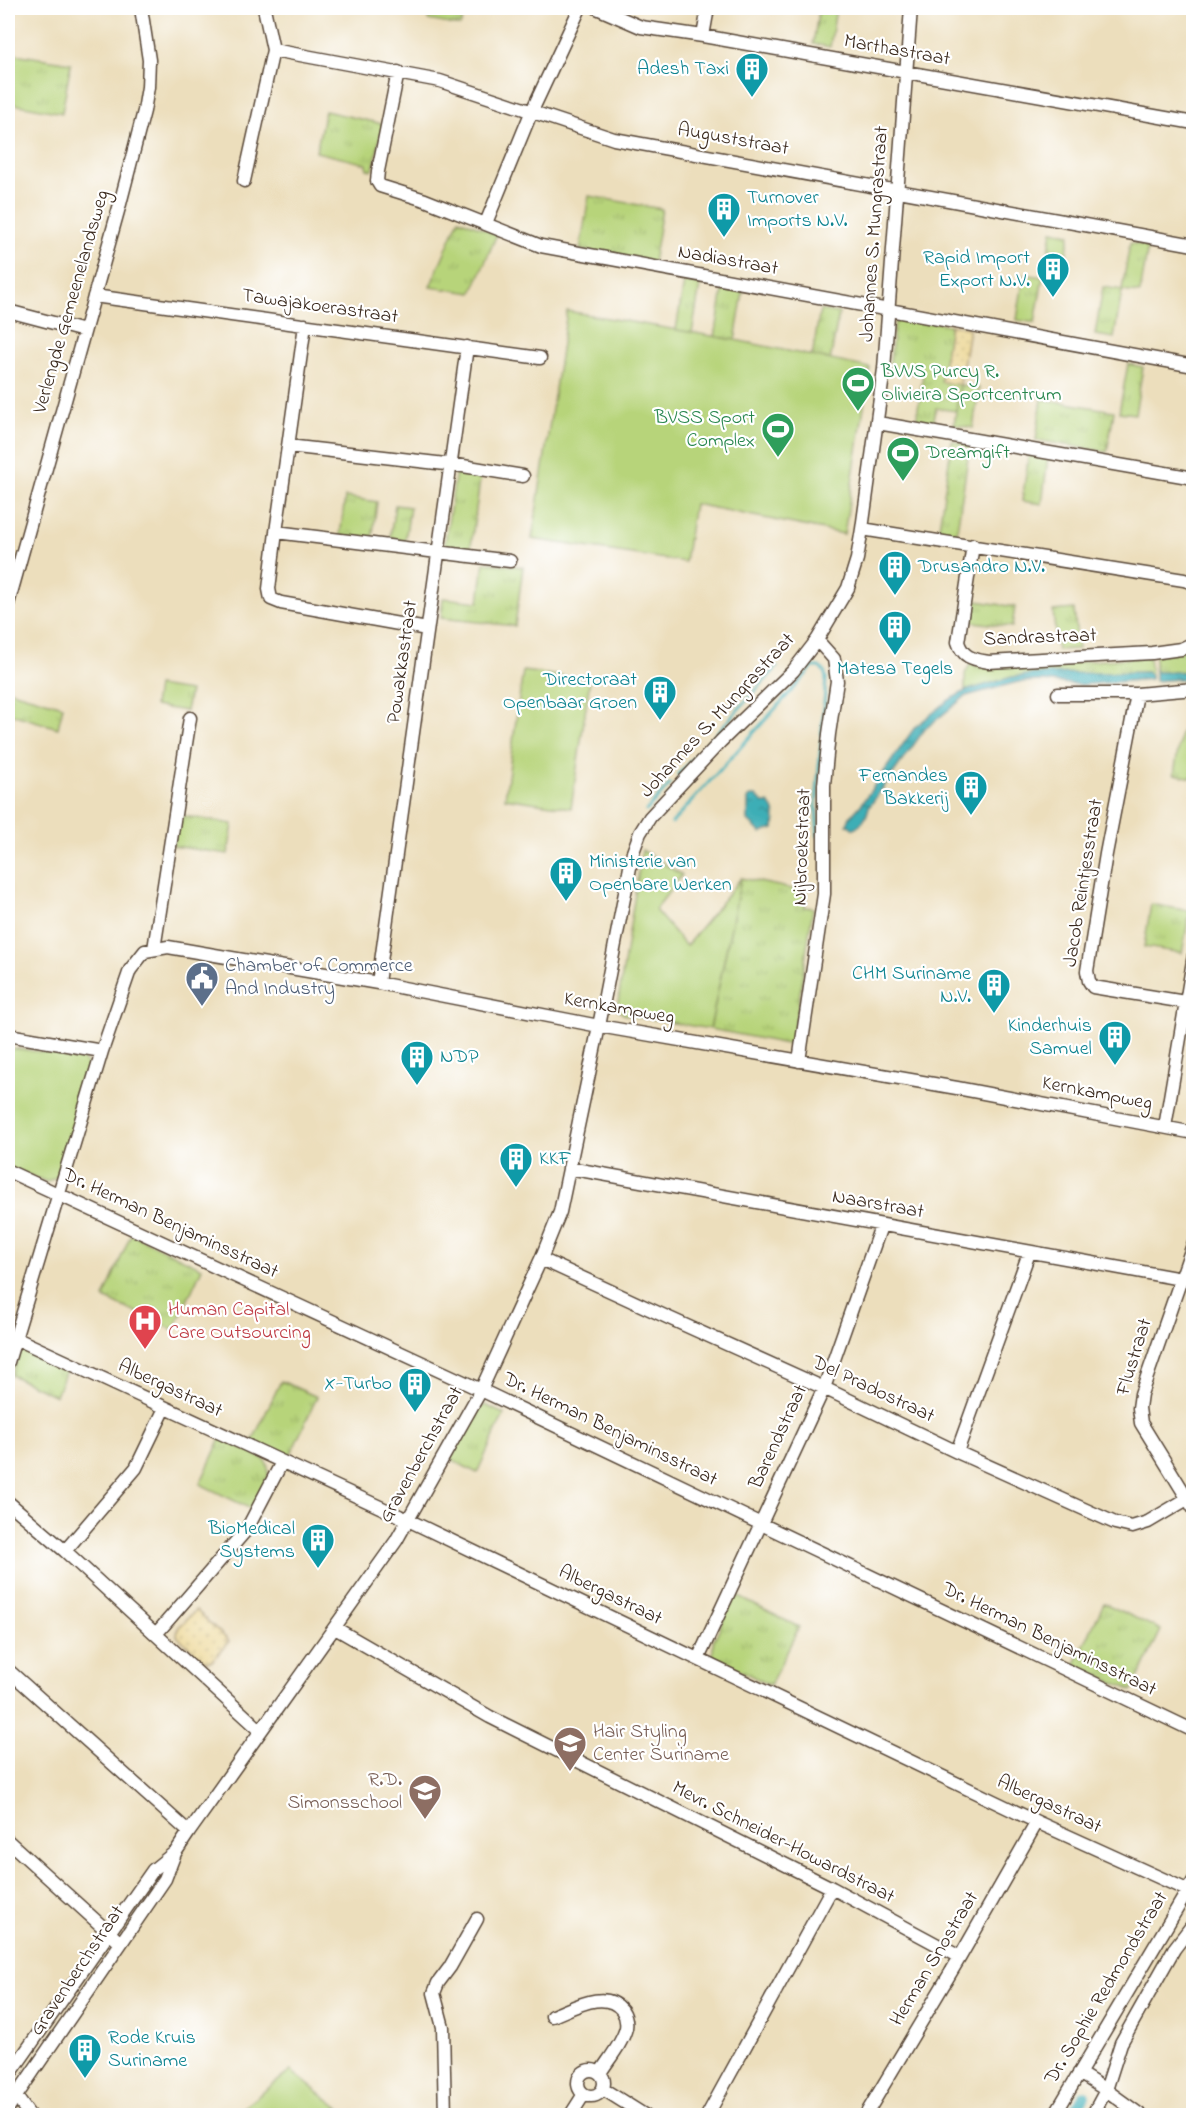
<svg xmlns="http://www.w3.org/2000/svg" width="1201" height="2123" viewBox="0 0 1201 2123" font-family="'Indie Flower',sans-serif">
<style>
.grass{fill:url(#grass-tufts);stroke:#797f4c;stroke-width:1.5}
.sand{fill:url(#sand-dots);stroke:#94825e;stroke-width:1.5}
.green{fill:#b7d47a;stroke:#797f4c;stroke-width:1.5}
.water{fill:url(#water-ripples);stroke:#3c6c6a;stroke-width:1.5}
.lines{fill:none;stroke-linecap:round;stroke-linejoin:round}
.stream{stroke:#3daeb6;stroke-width:3}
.canal{stroke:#3daeb6;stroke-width:12}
.minor-casing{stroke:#564536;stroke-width:15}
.minor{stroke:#fff;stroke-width:12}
.labels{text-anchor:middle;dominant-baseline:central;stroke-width:4.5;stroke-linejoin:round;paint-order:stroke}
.street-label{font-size:20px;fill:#3b2a1e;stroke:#fff}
.culture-label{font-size:20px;fill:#0d838f;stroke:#fff;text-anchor:end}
.leisure-label{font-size:20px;fill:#27864d;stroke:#fff;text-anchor:start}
.service-label{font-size:20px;fill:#4e5e75;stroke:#fff;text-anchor:start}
.health-label{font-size:20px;fill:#be3a42;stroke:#fff;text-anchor:start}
.education-label{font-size:20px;fill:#785e54;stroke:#fff;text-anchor:start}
</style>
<defs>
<pattern id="grass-tufts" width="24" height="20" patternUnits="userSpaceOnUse" patternTransform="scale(1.5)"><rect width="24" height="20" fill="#b7d47a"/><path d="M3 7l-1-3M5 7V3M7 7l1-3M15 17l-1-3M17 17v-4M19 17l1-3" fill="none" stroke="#9eb669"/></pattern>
<pattern id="sand-dots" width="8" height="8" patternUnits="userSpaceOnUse" patternTransform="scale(1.5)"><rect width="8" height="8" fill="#eeda9e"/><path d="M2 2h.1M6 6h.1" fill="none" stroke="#cdbb88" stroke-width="1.8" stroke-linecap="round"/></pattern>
<pattern id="water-ripples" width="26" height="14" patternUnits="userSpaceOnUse" patternTransform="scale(1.5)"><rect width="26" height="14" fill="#3daeb6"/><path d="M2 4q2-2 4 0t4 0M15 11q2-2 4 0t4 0" fill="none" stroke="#348e93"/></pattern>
</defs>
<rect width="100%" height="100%" fill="#fff"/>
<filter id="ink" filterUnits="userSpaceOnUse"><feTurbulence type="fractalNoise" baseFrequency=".0167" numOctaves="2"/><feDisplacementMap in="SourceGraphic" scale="12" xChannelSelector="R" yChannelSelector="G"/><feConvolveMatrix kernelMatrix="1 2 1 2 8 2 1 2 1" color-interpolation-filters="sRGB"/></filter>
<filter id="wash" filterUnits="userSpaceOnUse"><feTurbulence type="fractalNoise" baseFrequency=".008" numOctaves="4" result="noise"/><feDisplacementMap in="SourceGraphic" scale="24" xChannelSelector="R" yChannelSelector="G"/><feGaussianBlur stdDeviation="1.35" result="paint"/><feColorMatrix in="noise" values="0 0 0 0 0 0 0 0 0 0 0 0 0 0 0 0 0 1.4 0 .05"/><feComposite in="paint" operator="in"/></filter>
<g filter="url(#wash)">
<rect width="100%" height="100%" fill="#ecdebc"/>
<!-- grass -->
<path class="grass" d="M430 8H467L460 26 428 20Z
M819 8H836L830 47 813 44Z
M8 53 71 63 62 113 8 103Z
M325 111 383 124 373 170 367 169V164L316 152Z
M589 196 662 209 653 263 580 250Z
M459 219 497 234 472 293 430 287Z
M1052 231 1070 234 1062 279 1045 276Z
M1130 243 1148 246 1140 293 1122 291 1114 338 1095 335 1103 287 1122 290Z
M1024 274 1043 277 1035 323 1017 320Z
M684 282 700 285 692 333 676 330Z
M724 284 744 287 735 340 715 337Z
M820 310 839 313 830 361 812 357Z
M900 317 950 325 941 381 960 385 956 411 936 408 933 425 916 422 923 375 889 369 895 322Z
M1128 364 1143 367 1135 414 1119 412Z
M1042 399 1114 411 1107 452 1036 440Z
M952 441 970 444 956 537 938 534Z
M1029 454 1048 457 1042 504 1022 501Z
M456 471 481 473 470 553 444 549Z
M345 497 377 502 372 540 340 536Z
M395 505 410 507 405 541 390 538Z
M484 562 523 567 515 626 441 618 443 598 479 602Z
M970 600 1015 607 1012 627 967 621Z
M1074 609 1078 649 1057 650 1053 611Z
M1191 648 1193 654V672H1157L1155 670V656Z
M1149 657 1151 675 1146 672 1036 674 1012 677 965 691V674L970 664 989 668Z
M157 686 190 691 186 711 154 706Z
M8 690 63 706 58 728 8 713Z
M1181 732 1193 734V778L1174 774Z
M178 815 233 824 228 854 173 846Z
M741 878 806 892 805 907 813 908 792 1045 710 1029Z
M1151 904 1190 911 1182 953 1144 947Z
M131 1234 202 1268 174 1330 104 1298Z
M21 1350 28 1351 66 1370 56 1396 11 1375Z
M281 1381 317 1397 288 1460 252 1442Z
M485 1405 504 1414 477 1473 450 1459 477 1410Z
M221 1438 264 1459C276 1475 260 1494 253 1510L200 1484Z
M735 1595 799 1627 770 1685 713 1657V1642Z
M1104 1603 1161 1630 1132 1691 1075 1664Z"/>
<!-- sand -->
<path class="sand" d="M950 325 969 328 960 385 941 382Z
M196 1610 229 1641 212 1661 206 1662 177 1636 178 1628Z"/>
<!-- green -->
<path class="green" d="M567 311 735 340 870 368 844 534 694 504 685 562 532 539Z
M960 385 979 388 973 428 954 425Z
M523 671 590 680 571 808 505 798Z
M642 850 682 875 655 910 686 946 741 878 710 1029 632 1016 623 1014 617 1008Z
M8 1048 79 1056 87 1064 90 1075 60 1173 57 1177 47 1182 8 1167Z
M291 2071 347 2115H233Z"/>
<!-- water -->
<path class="water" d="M1155 670 1157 672H1193V678L1155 681Z
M1146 672 1151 675V679L1080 685 1042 681 1018 682 966 696 925 729 869 807C867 817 863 824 854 829L847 824 850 817 860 806 915 727 949 700 965 691 1012 677 1036 674Z
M751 796H756L763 803H768C777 810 775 818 774 829L761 833 748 821V798Z"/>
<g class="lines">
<!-- stream -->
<path class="stream" d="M678 775 777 667
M646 811 670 784
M672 823 813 667H819L824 671 826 678 816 806 818 836"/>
<!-- canal -->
<path class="canal" d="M1072 2116 1084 2096"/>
</g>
</g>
<g filter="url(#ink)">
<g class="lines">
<defs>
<path id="minor" d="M597 8 641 27 703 36 1194 123
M703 36 708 8
M273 50 440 81 614 139 1194 245
M398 72 378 171 377 181 380 186 425 200 541 246 1194 366
M244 181 273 50 264 8
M486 223 531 113 580 8
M94 296 540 358
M8 311 84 331
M305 325 276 532 269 589 271 599 281 603 427 629
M878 423 1194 478
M288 446 463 466 523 476
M862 529 1184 580 1194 583
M276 532 510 561
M973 545 958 642C963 658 973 659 988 662L1152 653 1181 649 1194 643
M8 604 120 204 144 111 148 87 149 60 141 8
M1058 694H1137L1194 689
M1137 694 1106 854 1087 971 1089 981 1093 987 1185 1002
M154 949 190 718
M378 983 467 347
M8 1035 102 1051
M799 1061 824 894V785L829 734 837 681 834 659 817 640
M1165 1127 1194 955
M569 1168 1181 1279
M8 1171 481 1390 1194 1731
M1194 1242 1141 1394 1139 1408 1141 1423 1194 1509
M541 1259 669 1318 824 1388 957 1452 1115 1523 1132 1527 1148 1522 1187 1499
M15 1338 408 1520 1037 1822 1187 1890
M8 1362 102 1051 130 970 145 951 168 947 378 983 599 1026 957 1088 1194 1133
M957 1452 1029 1253
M8 1502 65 1551 260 1730
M65 1551 136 1468 165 1408
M335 1628 490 1717 832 1888 960 1957
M156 1634 247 1529 282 1462
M698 1659 824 1388 881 1226
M8 1670 189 1832
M8 1841 116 1939
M552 2016C572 2009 605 1988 622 2010 626 2016 627 2022 626 2028 622 2044 608 2060 600 2073
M578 2083a13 13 0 1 1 26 0a13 13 0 1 1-26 0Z
M1079 2073 1106 2090 1142 2116
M8 2077 153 1870 174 1853
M8 2085 30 2116
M603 2089 646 2116
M8 2108 165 1879 175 1853 189 1832 396 1541 481 1390 541 1259 560 1212 599 1026 633 852 640 833 650 817 721 741 793 671 817 640 848 588 857 559 862 529 884 369 911 8
M445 2116 443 2027 434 1993 438 1983 450 1967 477 1919
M570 2116 584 2094
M707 2116 832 1888
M865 2116 960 1957 1037 1822
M1054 2116 1194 1880
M1092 2116 1106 2090 1121 2043 1174 1949 1194 1923"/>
</defs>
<!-- minor casing -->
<use href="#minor" class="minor-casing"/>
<!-- minor -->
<use href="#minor" class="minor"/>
</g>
</g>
<!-- icons -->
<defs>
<symbol id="building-pin" viewBox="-11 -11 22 30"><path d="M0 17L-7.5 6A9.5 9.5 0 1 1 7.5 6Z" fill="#0f9aa8" stroke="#fff"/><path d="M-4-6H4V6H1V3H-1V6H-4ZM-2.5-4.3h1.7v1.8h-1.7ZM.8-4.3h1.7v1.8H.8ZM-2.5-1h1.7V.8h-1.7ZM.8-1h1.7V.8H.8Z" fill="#fff"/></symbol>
<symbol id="stadium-pin" viewBox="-11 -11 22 30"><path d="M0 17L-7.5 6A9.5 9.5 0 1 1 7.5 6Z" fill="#2e9e5b" stroke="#fff"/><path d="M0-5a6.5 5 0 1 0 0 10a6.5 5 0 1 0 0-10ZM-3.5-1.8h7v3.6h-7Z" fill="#fff"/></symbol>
<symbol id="civic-pin" viewBox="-11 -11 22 30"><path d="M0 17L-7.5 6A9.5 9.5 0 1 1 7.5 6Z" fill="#5c6f8a" stroke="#fff"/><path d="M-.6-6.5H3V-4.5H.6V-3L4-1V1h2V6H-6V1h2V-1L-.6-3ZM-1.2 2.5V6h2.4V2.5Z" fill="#fff"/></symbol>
<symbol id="hospital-pin" viewBox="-11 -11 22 30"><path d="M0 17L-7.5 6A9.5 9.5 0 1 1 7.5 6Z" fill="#e0444e" stroke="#fff"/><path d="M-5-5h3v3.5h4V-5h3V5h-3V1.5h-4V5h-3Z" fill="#fff"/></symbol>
<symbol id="school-pin" viewBox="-11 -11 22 30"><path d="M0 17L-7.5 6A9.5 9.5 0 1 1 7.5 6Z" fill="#8d6e63" stroke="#fff"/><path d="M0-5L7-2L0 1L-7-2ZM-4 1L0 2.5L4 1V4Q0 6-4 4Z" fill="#fff"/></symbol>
</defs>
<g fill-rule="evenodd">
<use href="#building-pin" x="733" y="50" width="38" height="52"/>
<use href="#building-pin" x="705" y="190" width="38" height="52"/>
<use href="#building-pin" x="1034" y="250" width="38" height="52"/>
<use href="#stadium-pin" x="839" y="364" width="38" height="52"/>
<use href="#stadium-pin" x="759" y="410" width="38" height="52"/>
<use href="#stadium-pin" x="884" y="434" width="38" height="52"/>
<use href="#building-pin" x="876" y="548" width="38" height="52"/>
<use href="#building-pin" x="876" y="608" width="38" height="52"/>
<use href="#building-pin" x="641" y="673" width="38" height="52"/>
<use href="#building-pin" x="952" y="768" width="38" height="52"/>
<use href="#building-pin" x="547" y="854" width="38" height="52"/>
<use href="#civic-pin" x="183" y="959" width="38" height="52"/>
<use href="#building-pin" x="975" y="966" width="38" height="52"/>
<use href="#building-pin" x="1096" y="1018" width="38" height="52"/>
<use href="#building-pin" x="398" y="1038" width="38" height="52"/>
<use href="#building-pin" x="497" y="1140" width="38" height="52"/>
<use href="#hospital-pin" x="126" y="1302" width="38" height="52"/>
<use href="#building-pin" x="396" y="1365" width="38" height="52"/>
<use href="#building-pin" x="299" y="1521" width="38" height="52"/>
<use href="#school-pin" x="551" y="1724" width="38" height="52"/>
<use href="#school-pin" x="406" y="1772" width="38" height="52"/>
<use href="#building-pin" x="66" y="2031" width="38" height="52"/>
</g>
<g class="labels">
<!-- street labels -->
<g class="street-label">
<text transform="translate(897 51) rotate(10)">Marthastraat</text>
<text transform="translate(733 140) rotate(10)">Auguststraat</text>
<text transform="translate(875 234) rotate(-86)">Johannes S. Mungrastraat</text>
<text transform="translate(728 261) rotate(10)">Nadiastraat</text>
<text transform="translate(72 302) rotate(-74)">Verlengde Gemeenelandsweg</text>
<text transform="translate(320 307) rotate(8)">Tawajakoerastraat</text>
<text transform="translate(1040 638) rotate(-2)">Sandrastraat</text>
<text transform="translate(403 662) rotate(-82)">Powakkastraat</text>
<text transform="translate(718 716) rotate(-47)">Johannes S. Mungrastraat</text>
<text transform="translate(803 847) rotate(-88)">Nijbroekstraat</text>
<text transform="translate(1084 883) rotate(-81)">Jacob Reintjesstraat</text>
<text transform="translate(619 1009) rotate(10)">Kernkampweg</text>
<text transform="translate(1097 1094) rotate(11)">Kernkampweg</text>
<text transform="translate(878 1205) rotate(10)">Naarstraat</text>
<text transform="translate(170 1224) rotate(25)">Dr. Herman Benjaminsstraat</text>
<text transform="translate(1135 1357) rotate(-73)">Flustraat</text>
<text transform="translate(170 1389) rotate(25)">Albergastraat</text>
<text transform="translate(873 1390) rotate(25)">Del Pradostraat</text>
<text transform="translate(610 1430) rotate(26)">Dr. Herman Benjaminsstraat</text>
<text transform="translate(779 1437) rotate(-65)">Barendstraat</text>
<text transform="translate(422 1455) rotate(-61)">Gravenberchstraat</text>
<text transform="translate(610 1596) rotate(26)">Albergastraat</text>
<text transform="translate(1049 1640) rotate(26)">Dr. Herman Benjaminsstraat</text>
<text transform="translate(1049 1805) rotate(25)">Albergastraat</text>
<text transform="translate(783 1843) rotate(27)">Mevr. Schneider-Howardstraat</text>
<text transform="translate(935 1959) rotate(-59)">Herman Snostraat</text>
<text transform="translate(78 1971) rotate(-56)">Gravenberchstraat</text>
<text transform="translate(1107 1988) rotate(-59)">Dr. Sophie Redmondstraat</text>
</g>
<!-- culture labels -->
<g class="culture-label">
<text x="729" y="69">Adesh Taxi</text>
<text x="747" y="198" text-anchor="start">Turnover<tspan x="747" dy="23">Imports N.V.</tspan></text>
<text x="1030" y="258">Rapid Import<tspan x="1030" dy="23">Export N.V.</tspan></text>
<text x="918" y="567" text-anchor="start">Drusandro N.V.</text>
<text x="895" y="669" text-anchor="middle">Matesa Tegels</text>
<text x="637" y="680">Directoraat<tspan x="637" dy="23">Openbaar Groen</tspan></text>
<text x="948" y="776">Fernandes<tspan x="948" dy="23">Bakkerij</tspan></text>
<text x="589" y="862" text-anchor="start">Ministerie van<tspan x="589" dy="23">Openbare Werken</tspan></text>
<text x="971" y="974">CHM Suriname<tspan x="971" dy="23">N.V.</tspan></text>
<text x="1092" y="1026">Kinderhuis<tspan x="1092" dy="23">Samuel</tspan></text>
<text x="440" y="1057" text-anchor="start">NDP</text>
<text x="539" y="1159" text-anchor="start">KKF</text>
<text x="392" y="1384">X-Turbo</text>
<text x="295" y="1529">BioMedical<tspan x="295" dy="23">Systems</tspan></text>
<text x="108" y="2038" text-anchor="start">Rode Kruis<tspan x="108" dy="23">Suriname</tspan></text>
</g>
<!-- leisure labels -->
<g class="leisure-label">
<text x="881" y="372">BVVS Purcy R.<tspan x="881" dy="23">Olivieira Sportcentrum</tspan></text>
<text x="755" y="418" text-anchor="end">BVSS Sport<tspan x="755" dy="23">Complex</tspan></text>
<text x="926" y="453">Dreamgift</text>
</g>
<!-- service labels -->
<g class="service-label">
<text x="225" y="966">Chamber of Commerce<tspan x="225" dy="23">And Industry</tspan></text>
</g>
<!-- health labels -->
<g class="health-label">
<text x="168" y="1310">Human Capital<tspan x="168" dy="23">Care Outsourcing</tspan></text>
</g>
<!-- education labels -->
<g class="education-label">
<text x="593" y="1732">Hair Styling<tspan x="593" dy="23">Center Suriname</tspan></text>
<text x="402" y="1780" text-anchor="end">R.D.<tspan x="402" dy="23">Simonsschool</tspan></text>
</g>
</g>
<!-- margin -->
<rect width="1201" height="2123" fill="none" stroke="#fff" stroke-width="30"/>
</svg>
